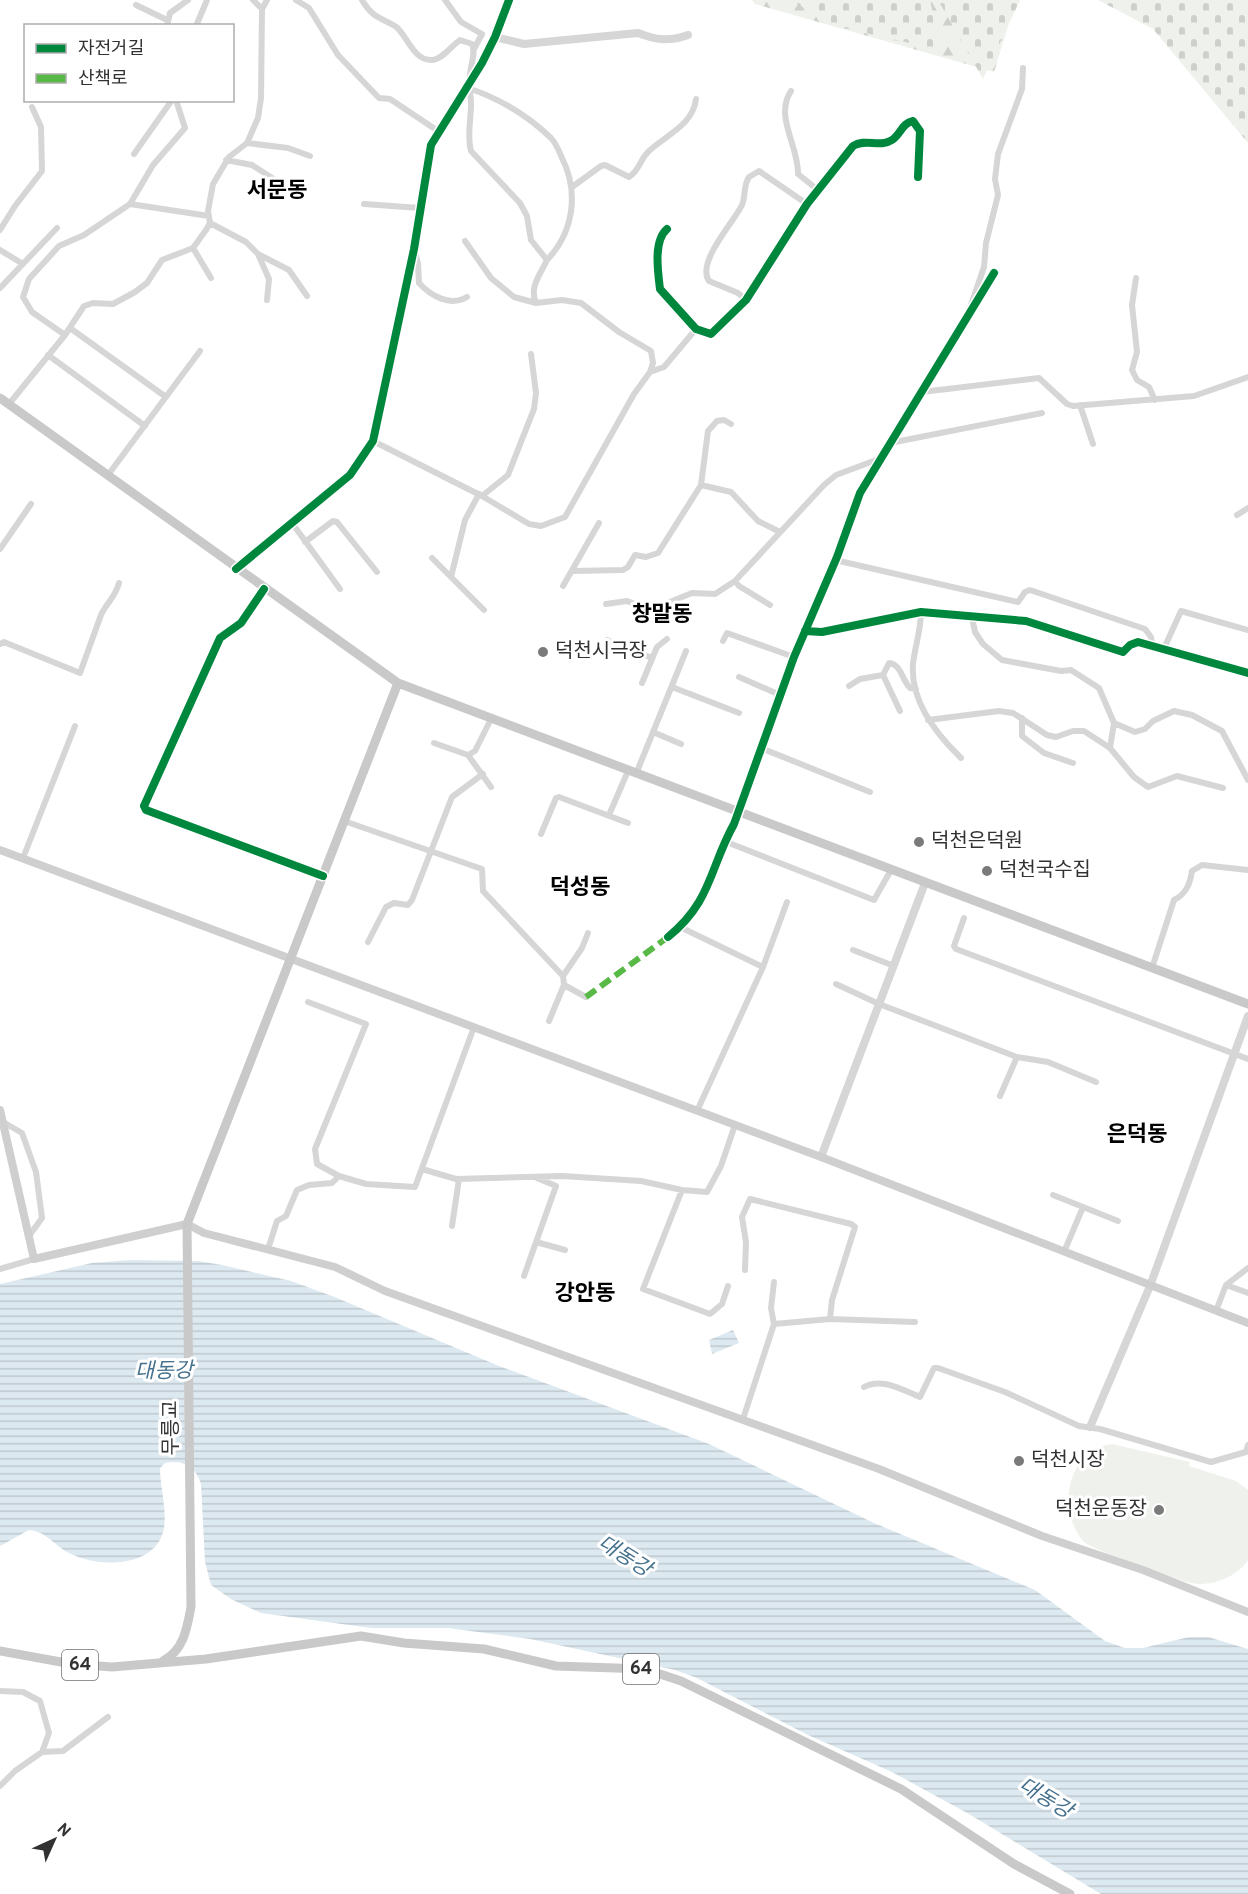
<svg xmlns="http://www.w3.org/2000/svg" width="1248" height="1894" viewBox="0 0 1248 1894" font-family="Overpass,'Noto Sans KR',sans-serif">
<style>
.grass{fill:#eff2ec}
.forest{fill:url(#forest-firs)}
.cemetery{fill:url(#cemetery-stones)}
.water{fill:url(#water-rules)}
.lines{fill:none;stroke-linecap:round;stroke-linejoin:round}
.minor{stroke:#d6d6d6;stroke-width:6}
.tertiary{stroke:#d6d6d6;stroke-width:8}
.secondary{stroke:#cfcfcf;stroke-width:8}
.primary{stroke:#c9c9c9;stroke-width:9}
.quiet{stroke:#58b947;stroke-width:6;stroke-dasharray:12 6;stroke-linecap:butt}
.cycleway-casing{stroke:#fff;stroke-width:11}
.cycleway{stroke:#00873e;stroke-width:8}
.poi-dot{fill:#7a7a7a;stroke:#fff;stroke-width:2}
.labels{text-anchor:middle;dominant-baseline:central;stroke-width:6;stroke-linejoin:round;paint-order:stroke}
.shield{fill:#fff;stroke:#707070;stroke-width:1.5}
.shield-label{font-size:18px;font-weight:bold;fill:#323232}
.poi-label{font-size:20px;fill:#323232;stroke:#fff;text-anchor:start}
.street-label{font-size:20px;fill:#323232;stroke:#fff}
.water-label{font-size:21px;font-style:italic;fill:#47728e;stroke:#fff}
.quarter-label{font-size:22px;font-weight:bold;fill:#000;stroke:#fff}
</style>
<defs>
<pattern id="forest-firs" width="22" height="20" patternUnits="userSpaceOnUse" patternTransform="scale(1.5)"><rect width="22" height="20" fill="#eff2ec"/><path d="M5 1l3.5 6h-7zM16 11l3.5 6h-7z" fill="#cdd0cb"/></pattern>
<pattern id="cemetery-stones" width="16" height="16" patternUnits="userSpaceOnUse" patternTransform="scale(1.5)"><rect width="16" height="16" fill="#eff2ec"/><path d="M2 7V4a2 2 0 0 1 4 0v3zM10 15v-3a2 2 0 0 1 4 0v3z" fill="#cdd0cb"/></pattern>
<pattern id="water-rules" width="6" height="5" patternUnits="userSpaceOnUse" patternTransform="scale(1.5)"><rect width="6" height="5" fill="#dde9f0"/><path d="M0 2.5h6" fill="none" stroke="#bec8ce"/></pattern>
</defs>
<rect width="100%" height="100%" fill="#fff"/>
<!-- grass -->
<path class="grass" d="M1112 1444 1190 1462 1189 1466 1236 1481 1248 1490V1560C1237 1577 1212 1587 1191 1583 1178 1580 1091 1549 1084 1542 1056 1511 1067 1449 1112 1444Z"/>
<!-- forest -->
<path class="forest" d="M752 0H1016L994 72 755 4Z"/>
<!-- cemetery -->
<path class="cemetery" d="M791 0H930L941 50 834 26Z
M938 0H1020L983 79Z
M1098 0H1248V143L1153 29Z"/>
<!-- water -->
<path class="water" d="M131 1260 198 1261 222 1265 291 1281 332 1296 499 1366 709 1444 874 1523 1035 1590 1105 1641 1125 1648H1143L1189 1637H1208L1248 1649V1894H1101L969 1814 892 1772 808 1735 697 1678 675 1670 530 1639 448 1628H371L261 1613 231 1599 211 1585 205 1562 201 1484C196 1467 183 1459 165 1463L160 1468C160 1488 167 1508 164 1528 157 1568 100 1568 71 1554 55 1547 48 1532 29 1530L0 1546V1284L92 1263Z
M733 1330 739 1343 712 1354 709 1340Z"/>
<g class="lines">
<!-- minor -->
<path class="minor" d="M296 0 309 8 338 55 379 98 390 99 438 131
M362 0C372 17 379 17 395 26 407 34 413 62 433 60 444 58 451 46 460 40L472 44C477 55 468 69 470 82
M445 0 461 22 482 34 474 49
M136 5 167 20
M262 9 267 0
M167 26 170 13 188 0
M196 26 207 0
M468 88C476 103 465 131 471 151L520 203 527 216 531 240 547 260C540 275 529 287 536 303
M468 88C498 98 528 116 551 138 556 143 559 151 562 158 579 192 574 232 547 260
M791 91C774 116 799 147 798 174L818 190
M247 143 288 148 310 156
M134 154 172 100
M226 160 252 165 289 189
M572 187 601 166 605 165 629 177C640 170 640 159 649 151 666 135 693 125 696 99
M130 204 209 216
M364 204 420 208
M210 223 246 242 258 254 289 270 307 296
M667 229C653 241 658 272 660 289L696 329 711 334 746 300 807 204 853 146C865 138 880 148 892 140 901 134 902 123 913 121L920 131 918 177
M0 230 15 206 42 171 41 127 32 107
M465 241 491 278 514 297 536 303 562 300 581 303 619 332 651 351 653 363 650 372
M193 248 211 278
M414 249 418 263 419 283C431 296 450 307 467 297
M0 250 23 264
M258 254 269 279 267 300
M1136 278 1132 305 1137 352 1132 370 1137 380 1149 387 1155 400
M0 288 57 228
M746 300 738 293 709 281C696 262 734 222 742 205 746 195 743 186 749 177L759 171 807 204
M970 308 984 267 986 243 998 195 995 179 998 154 1022 89 1023 68
M70 328 166 397
M65 335 84 306 93 303 113 304 135 292 147 283 162 260 193 248 206 230 210 223 208 211 213 184 229 157 247 143 258 118 261 98 262 9 253 0
M48 355 145 426
M922 392 1039 378 1067 404 1073 406 1194 396 1248 377
M9 404 65 335 32 312 23 297 29 279 59 246 84 235 130 204 153 165 185 128 176 100
M1080 405 1093 444
M373 441 482 496 529 524 541 526 565 517 634 394 650 372 664 367 696 329
M890 443 1042 413
M108 475 200 351
M701 485 731 492 758 521 780 532
M482 496 508 475 534 409 536 393 531 354
M1237 515 1248 508
M292 523 340 589
M305 542 333 521 337 522 377 572
M0 549 31 504
M432 558 484 610
M835 560 1018 602 1025 592 1030 590 1145 629 1151 637 1152 645
M572 571 623 570 628 567 635 555 646 557 658 553 701 485 708 431 717 421 724 420 731 424
M451 577 465 520 479 494
M735 581 739 586 770 605
M563 586 599 523
M264 589 241 623 220 638 144 806 146 810 323 876
M606 604 627 601 650 610 692 593 715 594 735 581 824 485 836 475 879 459
M921 612C921 630 915 646 913 664 910 701 936 734 961 758
M972 618 975 632 983 644 1002 660 1061 671 1071 670 1099 688 1114 723 1110 748 1134 777 1148 787 1177 776 1223 788
M805 631 822 632 921 612 1026 621 1123 652 1130 645 1138 642 1248 673
M607 640 652 658
M723 641 727 633 794 657
M0 644 4 642 80 673 101 615C107 602 115 598 119 583
M1161 648 1166 644 1181 611 1248 630
M883 675 900 711
M739 677 780 695
M642 683 657 647 667 639
M849 686 860 679 883 675 889 663C901 664 902 680 910 688L916 689
M672 687 739 713
M1022 718V736L1044 753 1073 763
M928 720 999 711 1013 713 1047 735 1056 737 1073 731H1084L1110 748
M1114 723 1135 732 1145 729 1153 721 1174 711 1192 715 1222 731 1248 780
M653 732 681 744
M434 743 468 755 475 751 491 719
M761 748 870 792
M468 755 491 787
M636 774 686 651
M609 815 628 771
M344 821 482 869 483 891 563 976 564 985 549 1021
M541 834 556 798 559 797 628 823
M724 841 874 900 891 870
M23 858 75 726
M964 918 954 946 956 949 1248 1059
M680 927 763 967 787 902
M668 937 702 901 724 841 738 812
M368 942 386 907 394 903 408 905 412 900 452 797 483 774
M853 950 894 966
M1152 968 1174 900C1186 894 1190 884 1192 871L1202 865 1248 870
M563 976 582 948 588 933
M836 984 879 1004 1017 1057 1048 1062 1096 1082
M564 985 586 997
M308 1002 366 1024 315 1149 317 1164 339 1176
M1000 1096 1017 1057
M697 1111 763 967
M3 1122 22 1133 36 1172 42 1218 29 1236
M422 1169 456 1179 562 1176 641 1181 682 1190 707 1192 721 1166 735 1125
M682 1190 643 1289 710 1314 722 1304 728 1286
M1053 1195 1118 1221
M452 1226 459 1179
M536 1242 565 1250
M268 1249 277 1221 286 1216 297 1190 309 1185 332 1183 339 1176 366 1184 415 1187 474 1027
M1064 1252 1083 1207
M0 1269 34 1259
M745 1270 746 1242 742 1217 750 1199 851 1224 855 1227 832 1300 830 1319
M524 1276 556 1186 537 1178
M1226 1285 1248 1293
M1216 1311 1226 1285 1248 1268
M774 1324 771 1308 774 1282
M864 1387C882 1377 902 1390 920 1397L934 1368H938L1005 1392 1079 1426 1100 1429 1211 1462 1246 1452 1248 1445
M743 1419 774 1324 830 1319 915 1322
M0 1691 23 1692 40 1701 49 1733 42 1752
M0 1786 15 1771 42 1752 63 1751 108 1717"/>
<!-- tertiary -->
<path class="tertiary" d="M495 37 524 44 638 33C656 40 669 42 688 35
M236 569 350 475 373 441 414 249 431 145 482 63 495 37 509 0
M738 812 794 657 837 557 860 493 994 273
M821 1157 925 883
M1090 1427 1150 1286 1248 1016"/>
<!-- secondary -->
<path class="secondary" d="M0 850 821 1157 1248 1323
M0 1110 34 1259 187 1224 204 1233 335 1267 385 1291 879 1469 1042 1536 1143 1570 1248 1612"/>
<!-- primary -->
<path class="primary" d="M0 398 398 683 1248 1004
M0 1651 72 1664 112 1667 206 1659 361 1636 404 1643 484 1649 556 1666 645 1669 681 1681 901 1789 1014 1864 1070 1894
M163 1661C184 1650 187 1628 191 1607L187 1224 398 683"/>
<!-- quiet -->
<path class="quiet" d="M586 997 668 937"/>
<defs>
<path id="cycleway" d="M667 229C653 241 658 272 660 289L696 329 711 334 746 300 807 204 853 146C865 138 880 148 892 140 901 134 902 123 913 121L920 131 918 177
M236 569 350 475 373 441 414 249 431 145 482 63 495 37 509 0
M264 589 241 623 220 638 144 806 146 810 323 876
M805 631 822 632 921 612 1026 621 1123 652 1130 645 1138 642 1248 673
M668 937C712 901 709 869 734 824L794 657 837 557 860 493 994 273"/>
</defs>
<!-- cycleway casing -->
<use href="#cycleway" class="cycleway-casing"/>
<!-- cycleway -->
<use href="#cycleway" class="cycleway"/>
</g>
<!-- markers -->
<g class="poi-dot">
<circle cx="543" cy="652" r="6"/>
<circle cx="919" cy="842" r="6"/>
<circle cx="987" cy="871" r="6"/>
<circle cx="1019" cy="1461" r="6"/>
<circle cx="1159" cy="1510" r="6"/>
</g>
<g class="labels">
<!-- shield labels -->
<g class="shield">
<rect x="62" y="1650" width="36" height="30" rx="4.5"/>
<rect x="623" y="1654" width="36" height="30" rx="4.5"/>
</g>
<g class="shield-label">
<text x="80" y="1665">64</text>
<text x="641" y="1669">64</text>
</g>
<!-- poi labels -->
<g class="poi-label">
<text x="555" y="652">덕천시극장</text>
<text x="931" y="842">덕천은덕원</text>
<text x="999" y="871">덕천국수집</text>
<text x="1031" y="1461">덕천시장</text>
<text x="1147" y="1510" text-anchor="end">덕천운동장</text>
</g>
<!-- street labels -->
<g class="street-label">
<text transform="translate(172 1428) rotate(-90)">무릉교</text>
</g>
<!-- water labels -->
<g class="water-label">
<text transform="translate(164 1372) rotate(-1)">대동강</text>
<text transform="translate(624 1557) rotate(32)">대동강</text>
<text transform="translate(1045 1799) rotate(31)">대동강</text>
</g>
<!-- quarter labels -->
<g class="quarter-label">
<text x="277" y="191">서문동</text>
<text x="662" y="615">창말동</text>
<text x="580" y="888">덕성동</text>
<text x="1137" y="1135">은덕동</text>
<text x="585" y="1294">강안동</text>
</g>
</g>
<!-- legend -->
<rect x="24" y="24" width="210" height="78" fill="#ffffff" stroke="#adadad" stroke-width="1.5"/>
<rect x="36" y="44" width="30" height="9" fill="#00873e" stroke="#adadad" stroke-width="1.5"/>
<text x="78" y="54" font-size="18" fill="#323232">자전거길</text>
<rect x="36" y="74" width="30" height="9" fill="#58b947" stroke="#adadad" stroke-width="1.5"/>
<text x="78" y="84" font-size="18" fill="#323232">산책로</text>
<!-- north arrow -->
<g transform="translate(54 1840) rotate(45)" stroke="#ffffff" stroke-width="4.5" paint-order="stroke">
<path d="M0-4.5L10 22L0 15L-10 22Z" fill="#323232"/>
<text y="-9" font-size="16" font-weight="bold" text-anchor="middle" fill="#323232">N</text>
</g>
</svg>
